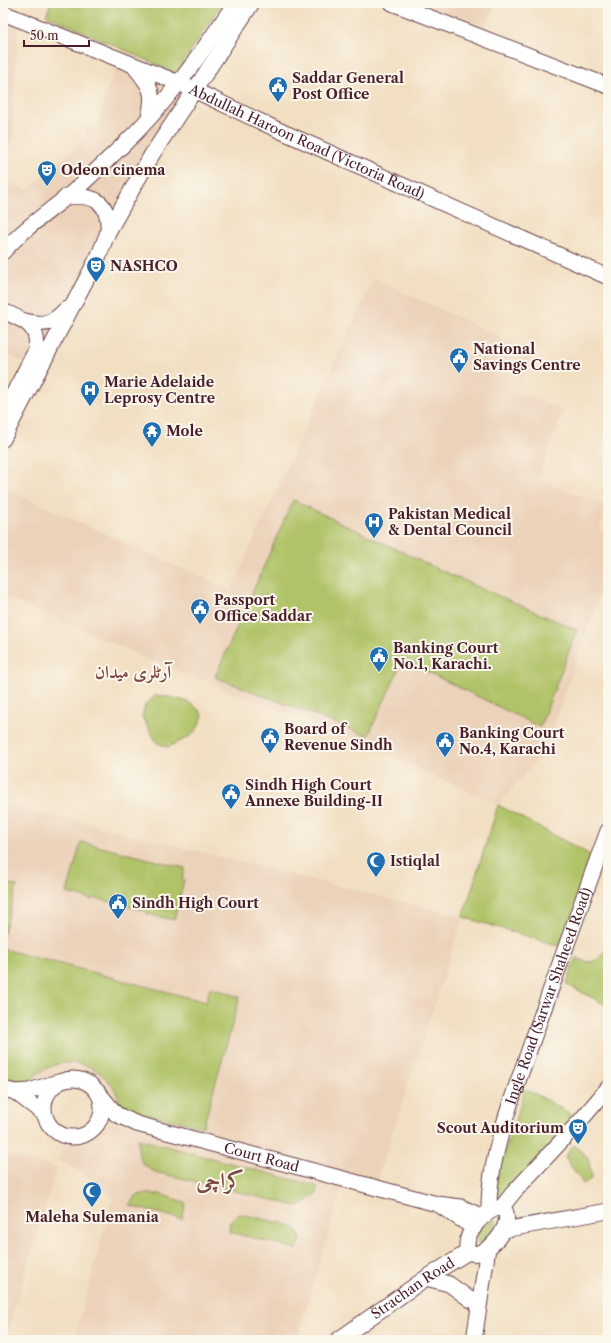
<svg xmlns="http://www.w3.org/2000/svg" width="611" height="1343" viewBox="0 0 611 1343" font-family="'Libre Caslon Text',Amiri,serif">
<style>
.built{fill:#ecd2b9}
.green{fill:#b0c367;stroke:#7d7149}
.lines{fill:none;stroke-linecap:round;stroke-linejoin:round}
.major-casing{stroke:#633c42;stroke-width:17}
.major{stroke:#fff;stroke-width:15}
.labels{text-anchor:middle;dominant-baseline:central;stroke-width:4;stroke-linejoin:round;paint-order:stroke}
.poi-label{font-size:14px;font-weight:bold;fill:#4a1f2b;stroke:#fbf7ec;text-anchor:start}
.street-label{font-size:14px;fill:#4a1f2b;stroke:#fbf7ec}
.district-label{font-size:18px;font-weight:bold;fill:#7b4840;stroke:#fbf7ec}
.town-label{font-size:22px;font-weight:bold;fill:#7b4840;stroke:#fbf7ec}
</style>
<rect width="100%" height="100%" fill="#fbf7ec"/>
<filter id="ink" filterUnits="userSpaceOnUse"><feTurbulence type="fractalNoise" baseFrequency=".025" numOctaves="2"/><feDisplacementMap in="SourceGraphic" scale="8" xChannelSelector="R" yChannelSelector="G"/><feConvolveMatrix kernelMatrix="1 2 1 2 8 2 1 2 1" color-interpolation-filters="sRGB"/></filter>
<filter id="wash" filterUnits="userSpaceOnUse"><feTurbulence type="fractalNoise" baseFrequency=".012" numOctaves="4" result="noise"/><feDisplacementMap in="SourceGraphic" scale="16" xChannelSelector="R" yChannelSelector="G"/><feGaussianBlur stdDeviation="0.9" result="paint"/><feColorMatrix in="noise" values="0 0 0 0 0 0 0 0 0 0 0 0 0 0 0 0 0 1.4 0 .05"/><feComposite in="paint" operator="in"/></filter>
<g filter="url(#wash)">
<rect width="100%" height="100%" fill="#f2dfc2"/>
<!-- built -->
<path class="built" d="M405 3H497L481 37Z
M3 13 18 19 12 140 3 162Z
M119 60 195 90 38 370 3 353V181L27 190 85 140 86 126 98 128 104 99Z
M373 278 533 352 517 392 564 411 537 479 608 507 599 530 608 534V570L547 745 542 754 498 805 365 744 153 661 3 596V488L231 590Z
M3 803 463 917 375 1186 345 1178 297 1340H74L113 1197 81 1172 58 1160 67 1138 75 1137 111 1123 135 1124 101 1109 100 1099 90 1084 74 1079 3 1089Z
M3 1155 57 1167 5 1340H3Z"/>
<!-- green -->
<path class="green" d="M51 3H222L176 73 46 15Z
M293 500 442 571 577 630 540 727 403 660 368 736 215 677Z
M156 695C175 698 192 699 203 715 195 739 189 736 168 747L157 743 142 717 145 705Z
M498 805 598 859 569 949 463 917Z
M81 842 185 868 182 879 184 880 174 920 147 914 148 912 94 898 93 900 67 893Z
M3 883 17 886 3 936Z
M608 946V1006L566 984 576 957C593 967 598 961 608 946Z
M3 949 206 1002 210 987 240 997 203 1127 121 1108C119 1102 118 1095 115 1090 94 1056 53 1054 28 1083L3 1076Z
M525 1090 536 1094 581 1120 513 1203 492 1190Z
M138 1139 317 1186V1193L303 1204 297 1206 155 1172C138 1163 138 1157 138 1139Z
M574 1145 588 1158 592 1178 583 1184 565 1157Z
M142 1194H160L186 1203 182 1219 130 1206 134 1197Z
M240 1214 282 1223 297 1229 301 1239 297 1249 229 1232 230 1221Z
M491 1219H494L497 1222 495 1231 484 1242H477L478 1232Z"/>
</g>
<g filter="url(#ink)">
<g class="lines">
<defs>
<g id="major">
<path d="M392 3 608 86"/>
<path id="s1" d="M3 13 179 83 274 128 608 277"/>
<path d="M134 66C151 87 155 91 149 117"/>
<path d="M66 197C94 194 110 201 108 232"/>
<path d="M3 252C24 228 50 211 74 191 90 177 105 162 121 147 166 105 201 54 235 3"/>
<path d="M3 311C23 320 40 325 36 350L3 414"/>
<path d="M25 321C45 326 52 324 66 309"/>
<path d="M3 439 99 255 108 232 151 156 252 3"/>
<circle cx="73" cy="1108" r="29"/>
<path d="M3 1089 15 1092 44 1114"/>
<path id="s2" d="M97 1091 116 1114 137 1124 437 1204 461 1207 483 1217"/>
<path d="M15 1092 29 1091 58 1082"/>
<path d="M439 1205 474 1228"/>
<path d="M502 1207 513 1193 581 1120 608 1088"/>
<path d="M502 1207C519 1222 484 1262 468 1252 462 1233 485 1210 502 1207Z"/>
<path id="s3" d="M489 1211C488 1156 515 1091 533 1039 558 970 582 900 608 831"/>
<path d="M503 1230 608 1211"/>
<path d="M426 1278 449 1284 471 1300"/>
<path id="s4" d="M338 1340 426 1278 468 1252"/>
<path d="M474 1340 488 1248"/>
</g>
</defs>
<!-- major casing -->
<use href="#major" class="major-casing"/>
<!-- major -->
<use href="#major" class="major"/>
</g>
</g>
<!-- icons -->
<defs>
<symbol id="civic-pin" viewBox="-11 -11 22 30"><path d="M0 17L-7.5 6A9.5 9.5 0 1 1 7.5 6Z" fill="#1f6fb2" stroke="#fbf7ec"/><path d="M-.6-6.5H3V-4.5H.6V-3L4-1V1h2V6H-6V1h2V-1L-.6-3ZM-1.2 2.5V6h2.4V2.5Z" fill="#fff"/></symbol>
<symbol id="theatre-pin" viewBox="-11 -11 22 30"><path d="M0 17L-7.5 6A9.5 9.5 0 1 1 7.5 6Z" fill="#1f6fb2" stroke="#fbf7ec"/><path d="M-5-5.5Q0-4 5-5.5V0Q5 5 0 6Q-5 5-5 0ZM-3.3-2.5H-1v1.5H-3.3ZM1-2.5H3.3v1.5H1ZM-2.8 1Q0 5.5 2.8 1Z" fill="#fff"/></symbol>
<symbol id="hospital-pin" viewBox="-11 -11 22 30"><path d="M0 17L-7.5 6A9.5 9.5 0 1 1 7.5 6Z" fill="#1f6fb2" stroke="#fbf7ec"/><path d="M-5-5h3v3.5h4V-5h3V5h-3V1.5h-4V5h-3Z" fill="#fff"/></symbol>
<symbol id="temple-pin" viewBox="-11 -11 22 30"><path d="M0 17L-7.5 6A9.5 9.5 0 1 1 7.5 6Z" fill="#1f6fb2" stroke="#fbf7ec"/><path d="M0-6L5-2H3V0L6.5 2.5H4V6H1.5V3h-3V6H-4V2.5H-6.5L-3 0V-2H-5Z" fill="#fff"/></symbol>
<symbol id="mosque-pin" viewBox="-11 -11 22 30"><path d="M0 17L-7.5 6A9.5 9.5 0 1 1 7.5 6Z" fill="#1f6fb2" stroke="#fbf7ec"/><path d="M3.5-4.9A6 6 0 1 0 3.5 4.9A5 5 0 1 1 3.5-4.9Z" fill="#fff"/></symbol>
</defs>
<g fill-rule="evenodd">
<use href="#civic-pin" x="267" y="75" width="22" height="30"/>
<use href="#theatre-pin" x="36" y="159" width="22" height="30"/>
<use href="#theatre-pin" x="85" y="255" width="22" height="30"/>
<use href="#civic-pin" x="448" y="346" width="22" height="30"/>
<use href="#hospital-pin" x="79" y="379" width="22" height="30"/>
<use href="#temple-pin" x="141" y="420" width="22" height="30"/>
<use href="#hospital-pin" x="363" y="511" width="22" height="30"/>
<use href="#civic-pin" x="189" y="597" width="22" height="30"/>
<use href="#civic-pin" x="368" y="645" width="22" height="30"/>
<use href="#civic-pin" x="259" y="726" width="22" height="30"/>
<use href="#civic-pin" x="434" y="730" width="22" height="30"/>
<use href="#civic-pin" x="220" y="782" width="22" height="30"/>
<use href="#mosque-pin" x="365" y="850" width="22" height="30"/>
<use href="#civic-pin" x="107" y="892" width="22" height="30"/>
<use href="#theatre-pin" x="567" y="1117" width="22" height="30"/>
<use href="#mosque-pin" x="81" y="1180" width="22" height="30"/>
</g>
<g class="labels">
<!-- poi labels -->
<g class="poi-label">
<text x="292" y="78">Saddar General<tspan x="292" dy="16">Post Office</tspan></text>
<text x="61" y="170">Odeon cinema</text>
<text x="110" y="266">NASHCO</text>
<text x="473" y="349">National<tspan x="473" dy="16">Savings Centre</tspan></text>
<text x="104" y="382">Marie Adelaide<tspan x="104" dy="16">Leprosy Centre</tspan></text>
<text x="166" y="431">Mole</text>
<text x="388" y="514">Pakistan Medical<tspan x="388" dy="16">&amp; Dental Council</tspan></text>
<text x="214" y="600">Passport<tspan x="214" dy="16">Office Saddar</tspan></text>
<text x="393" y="648">Banking Court<tspan x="393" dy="16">No.1, Karachi.</tspan></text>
<text x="284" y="729">Board of<tspan x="284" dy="16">Revenue Sindh</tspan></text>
<text x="459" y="733">Banking Court<tspan x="459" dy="16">No.4, Karachi</tspan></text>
<text x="245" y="785">Sindh High Court<tspan x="245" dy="16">Annexe Building-II</tspan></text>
<text x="390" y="861">Istiqlal</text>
<text x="132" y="903">Sindh High Court</text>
<text x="564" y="1128" text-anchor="end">Scout Auditorium</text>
<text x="92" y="1217" text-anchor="middle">Maleha Sulemania</text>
</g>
<!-- street labels -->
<g class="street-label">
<text stroke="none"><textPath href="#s1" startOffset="330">Abdullah Haroon Road (Victoria Road)</textPath></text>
<text stroke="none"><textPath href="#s3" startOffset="224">Ingle Road (Sarwar Shaheed Road)</textPath></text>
<text stroke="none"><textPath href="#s2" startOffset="182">Court Road</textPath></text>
<text stroke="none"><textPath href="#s4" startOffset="91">Strachan Road</textPath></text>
</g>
<!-- district labels -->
<g class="district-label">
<text x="133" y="672">آرٹلری میدان</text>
</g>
<!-- town labels -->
<g class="town-label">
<text x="220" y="1180">کراچی</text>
</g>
</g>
<!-- margin -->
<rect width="611" height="1343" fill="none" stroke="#fbf7ec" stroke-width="16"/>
<!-- scale -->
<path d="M24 40v6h65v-6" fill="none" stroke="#4a1f2b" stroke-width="2"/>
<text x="30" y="40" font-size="12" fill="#4a1f2b" stroke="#fbf7ec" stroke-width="3" paint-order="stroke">50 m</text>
</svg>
